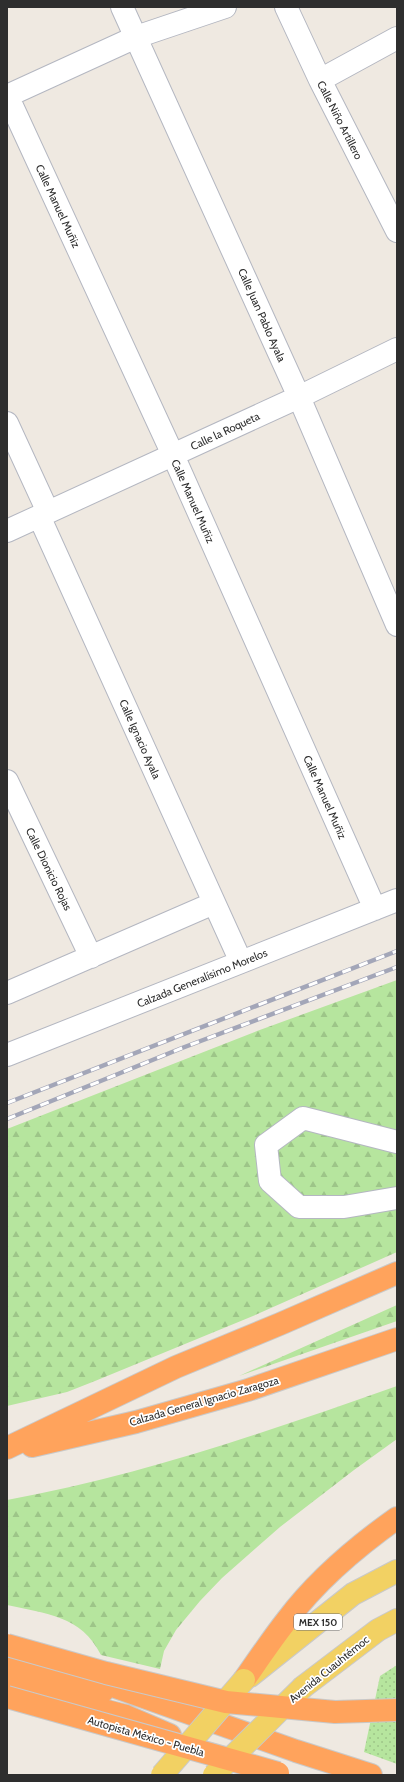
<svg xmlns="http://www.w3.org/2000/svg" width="404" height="1782" viewBox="0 0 404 1782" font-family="Cabin,sans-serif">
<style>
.grass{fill:url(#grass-dots)}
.forest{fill:url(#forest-firs)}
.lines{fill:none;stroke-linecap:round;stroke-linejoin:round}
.minor-casing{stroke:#b4b7c1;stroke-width:24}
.major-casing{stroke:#c9c9c9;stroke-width:24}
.highway-casing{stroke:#c9c9c9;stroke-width:24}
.minor{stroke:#fff;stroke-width:22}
.major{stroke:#f2d163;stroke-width:22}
.highway{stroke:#ffa35c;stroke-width:22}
.rail-casing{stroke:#a3a6b8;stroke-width:4.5}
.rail{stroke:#fff;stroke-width:3;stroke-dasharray:9;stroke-linecap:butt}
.major-bridge-casing{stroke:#c9c9c9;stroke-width:24;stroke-linecap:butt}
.highway-bridge-casing{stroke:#c9c9c9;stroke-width:24;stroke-linecap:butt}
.major-bridge{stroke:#f2d163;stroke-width:22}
.highway-bridge{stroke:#ffa35c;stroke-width:22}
.labels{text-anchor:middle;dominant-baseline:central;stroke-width:3.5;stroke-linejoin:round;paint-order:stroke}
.shield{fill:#fff;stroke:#6d6d6d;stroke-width:1}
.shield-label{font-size:10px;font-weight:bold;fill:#2e2e2e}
.street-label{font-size:11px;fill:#2e2e2e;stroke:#fff}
</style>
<defs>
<pattern id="grass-dots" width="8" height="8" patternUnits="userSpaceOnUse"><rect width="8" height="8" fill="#b6e59e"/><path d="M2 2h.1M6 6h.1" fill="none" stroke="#9dc588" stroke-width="1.8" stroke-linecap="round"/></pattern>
<pattern id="forest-firs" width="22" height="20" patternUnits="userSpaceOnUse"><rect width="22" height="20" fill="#b6e59e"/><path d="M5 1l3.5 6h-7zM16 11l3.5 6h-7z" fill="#9dc588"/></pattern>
</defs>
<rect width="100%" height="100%" fill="#efe9e1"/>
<!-- grass -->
<path class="grass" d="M397 1665V1764L364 1752 380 1676Z"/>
<!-- forest -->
<path class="forest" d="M397 980V1252L253 1316 95 1381 67 1392 7 1406V1129L257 1031Z
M397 1305V1321L239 1376 388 1309Z
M397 1386V1439L354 1470 280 1527 222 1578 200 1601 176 1630 164 1651 160 1669 101 1655C81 1615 46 1614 7 1605V1500C140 1476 269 1431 397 1386Z"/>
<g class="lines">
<defs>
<path id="minor" d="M122 7 299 397 397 625
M286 7 320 80 397 231
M320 80 397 38
M7 95 173 455 375 909
M7 96 136 37 225 7
M7 423 48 512
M39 516 241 962
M7 531 299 397 397 349
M7 781 91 957
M7 993 214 903
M7 1055 397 900
M397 1142 303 1118 266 1145 270 1181 299 1207H344L397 1198"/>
<path id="major" d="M250 1676 353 1594 397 1571
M303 1687 378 1630 397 1620"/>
<path id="highway" d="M32 1446 136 1422 248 1390 397 1339
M7 1448 176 1367 280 1324 397 1273
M7 1668 103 1691
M87 1677 296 1751 371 1775
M244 1680C258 1660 272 1639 287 1620 317 1580 356 1547 397 1518
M7 1685 126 1716 170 1735"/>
</defs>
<!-- minor casing -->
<use href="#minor" class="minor-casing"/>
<!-- major casing -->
<use href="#major" class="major-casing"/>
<!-- highway casing -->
<use href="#highway" class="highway-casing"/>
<!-- minor -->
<use href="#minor" class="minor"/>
<!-- major -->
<use href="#major" class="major"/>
<!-- highway -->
<use href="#highway" class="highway"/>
<defs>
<path id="rail" d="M7 1103 397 951
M7 1119 182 1048 397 967"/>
</defs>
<!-- rail casing -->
<use href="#rail" class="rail-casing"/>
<!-- rail -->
<use href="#rail" class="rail"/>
<defs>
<path id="major-bridge" d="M162 1775 244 1680
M214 1775 303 1687"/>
<path id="highway-bridge" d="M7 1645 106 1673 226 1702 335 1712 397 1710
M7 1697 278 1773"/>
</defs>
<!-- major-bridge casing -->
<use href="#major-bridge" class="major-bridge-casing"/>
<!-- highway-bridge casing -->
<use href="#highway-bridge" class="highway-bridge-casing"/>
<!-- major-bridge -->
<use href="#major-bridge" class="major-bridge"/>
<!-- highway-bridge -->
<use href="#highway-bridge" class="highway-bridge"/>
</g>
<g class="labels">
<!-- shield labels -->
<rect class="shield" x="294" y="1614" width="48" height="16" rx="3"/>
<g class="shield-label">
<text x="318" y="1622">MEX 150</text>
</g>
<!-- street labels -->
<g class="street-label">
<text transform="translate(340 120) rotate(63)">Calle Niño Artillero</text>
<text transform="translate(58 206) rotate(65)">Calle Manuel Muñiz</text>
<text transform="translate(262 315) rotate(66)">Calle Juan Pablo Ayala</text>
<text transform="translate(225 431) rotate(-25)">Calle la Roqueta</text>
<text transform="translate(193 501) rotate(66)">Calle Manuel Muñiz</text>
<text transform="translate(140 739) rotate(66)">Calle Ignacio Ayala</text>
<text transform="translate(325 797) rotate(66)">Calle Manuel Muñiz</text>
<text transform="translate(49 869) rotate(64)">Calle Dionicio Rojas</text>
<text transform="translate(202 978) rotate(-22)">Calzada Generalísimo Morelos</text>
<text transform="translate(204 1401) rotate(-16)">Calzada General Ignacio Zaragoza</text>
<text transform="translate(329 1669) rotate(-39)">Avenida Cuauhtémoc</text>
<text transform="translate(146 1736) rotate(16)">Autopista México - Puebla</text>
</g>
</g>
<!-- border -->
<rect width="404" height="1782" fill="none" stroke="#2e2e2e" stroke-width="16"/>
</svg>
